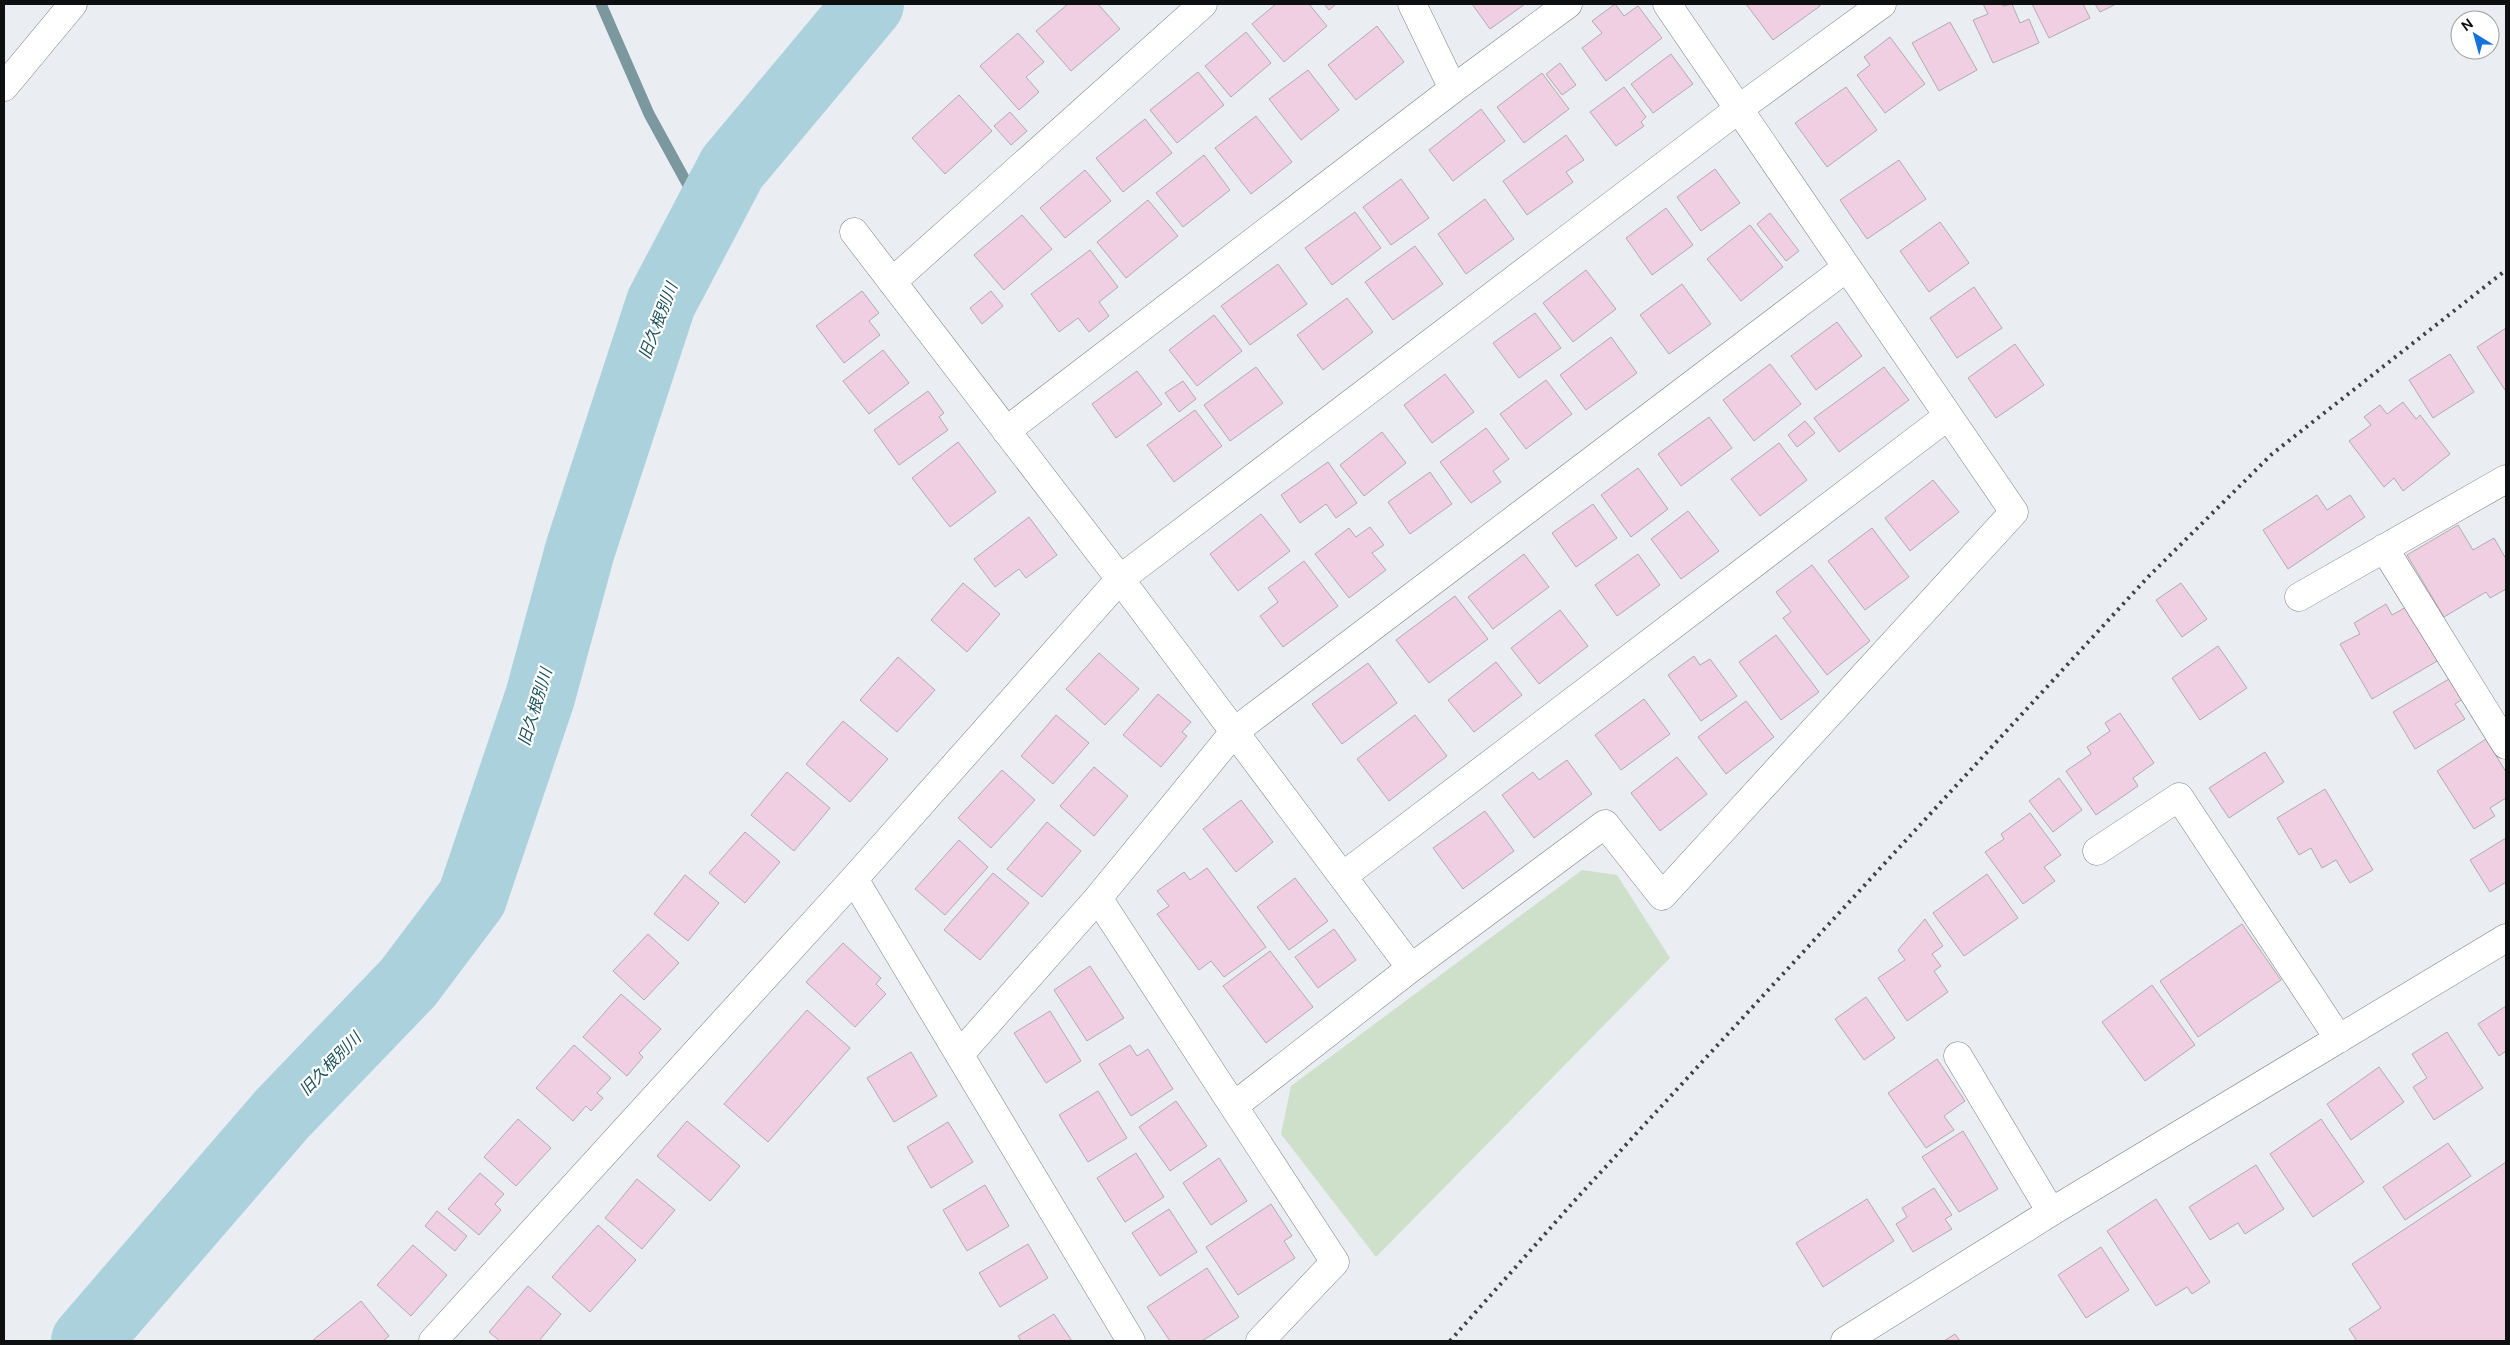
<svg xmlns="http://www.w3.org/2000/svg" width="2510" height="1345" viewBox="0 0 2510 1345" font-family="'DM Sans','Noto Sans JP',sans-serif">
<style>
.green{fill:#cee0ca}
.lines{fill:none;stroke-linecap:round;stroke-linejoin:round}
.stream{stroke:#7c989f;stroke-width:11}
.river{stroke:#abd2dc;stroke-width:70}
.building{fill:#efcfe1;stroke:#b1acaf}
.minor-casing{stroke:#7d8084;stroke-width:29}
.minor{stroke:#fff;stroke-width:28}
.rail{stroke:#3f4143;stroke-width:4;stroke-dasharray:2.5 5;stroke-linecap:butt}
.labels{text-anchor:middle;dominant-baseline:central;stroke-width:4.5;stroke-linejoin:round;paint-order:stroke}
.water-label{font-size:16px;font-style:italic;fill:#184e59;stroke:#fff}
</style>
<rect width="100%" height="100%" fill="#eaedf2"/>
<!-- green -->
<path class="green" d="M1582 870 1617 875 1670 958 1376 1257 1281 1134 1291 1086Z"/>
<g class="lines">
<!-- stream -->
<path class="stream" d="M601 4 649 114 706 218"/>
<!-- river -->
<path class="river" d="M86 1341 282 1114 408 983 472 898 540 697 580 550 661 303 732 168 869 4"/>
</g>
<!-- building -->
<path class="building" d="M1068 4H1098L1120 29 1071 71 1036 31Z
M1276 4H1309L1327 26 1284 62 1252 24Z
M1324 4H1336L1329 10Z
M1472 4H1525L1490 29Z
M1615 4 1624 16 1638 6 1662 38 1606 81 1582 48 1602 33 1592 21Z
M1746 4H1819L1820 6 1773 40Z
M1983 4H2002L2003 6 2012 4 2020 23 2029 19 2039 43 1993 63 1973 20 1988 14Z
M2032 4H2083L2090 18 2049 38Z
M2095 4H2116L2100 12Z
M1950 22 1977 70 1939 91 1912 43Z
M1377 26 1404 62 1356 100 1328 65Z
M1246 32 1271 63 1231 97 1205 66Z
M1018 33 1044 62 1026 77 1039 92 1019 110 980 66Z
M1890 37 1925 84 1885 113 1857 75 1870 65 1864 57Z
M1671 54 1693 84 1653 113 1631 84Z
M1560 63 1576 85 1562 95 1546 74Z
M1308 70 1339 110 1301 140 1269 99Z
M1198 72 1224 105 1177 143 1150 110Z
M1542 73 1569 109 1524 143 1497 107Z
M1624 87 1646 117 1641 122 1644 126 1616 146 1590 112Z
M1846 87 1877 130 1827 167 1795 123Z
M959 95 992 131 945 174 912 138Z
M1481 109 1505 141 1453 181 1429 150Z
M1010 112 1027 131 1011 145 994 126Z
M1256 116 1292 162 1251 194 1215 148Z
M1145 119 1172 153 1123 192 1096 158Z
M1566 135 1584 160 1566 172 1573 182 1527 215 1503 181Z
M1204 155 1230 190 1183 227 1156 193Z
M1899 160 1926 199 1867 239 1840 200Z
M1715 169 1740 203 1701 231 1677 197Z
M1085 170 1111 201 1065 238 1040 208Z
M1401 179 1429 218 1391 245 1363 207Z
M1485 199 1514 239 1466 274 1438 234Z
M1148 200 1178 236 1126 278 1097 242Z
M1666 208 1693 245 1652 275 1626 238Z
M1355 212 1381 248 1332 285 1305 248Z
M1770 213 1799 251 1786 261 1757 224Z
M1022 215 1052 249 1004 290 974 255Z
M1940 222 1969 263 1929 292 1900 251Z
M1750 225 1783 267 1741 301 1707 259Z
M1415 246 1443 284 1393 320 1365 282Z
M1090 250 1118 287 1099 302 1109 316 1089 332 1078 318 1059 332 1031 294Z
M1278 264 1307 304 1250 345 1221 306Z
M1586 270 1616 309 1573 342 1543 303Z
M1682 284 1711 324 1669 354 1640 315Z
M1974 287 2002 328 1957 358 1930 318Z
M862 291 879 313 869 321 880 335 844 363 816 326Z
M991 291 1003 306 982 324 970 308Z
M1347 298 1373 332 1323 370 1297 335Z
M1535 313 1561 348 1519 378 1493 343Z
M1214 315 1242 351 1197 386 1169 350Z
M1837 322 1862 356 1816 390 1791 356Z
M2506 328V389L2505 390 2477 347Z
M1611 337 1637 373 1586 410 1560 375Z
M2015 344 2044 385 1996 418 1968 378Z
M883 350 909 383 869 414 843 381Z
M2450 354 2474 392 2433 418 2409 380Z
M1770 364 1801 404 1754 441 1723 400Z
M1256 367 1283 403 1230 441 1204 405Z
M1884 367 1909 400 1839 452 1814 418Z
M1137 371 1162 404 1116 438 1092 404Z
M1445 374 1474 412 1432 443 1404 405Z
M1546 380 1572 414 1526 449 1500 414Z
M1183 381 1196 399 1179 412 1165 393Z
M928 391 944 413 939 417 948 430 899 465 874 430Z
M2403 402 2416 419 2420 415 2450 454 2403 491 2394 478 2384 487 2349 441 2371 425 2364 417 2380 405 2387 414Z
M1195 410 1222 446 1174 482 1147 445Z
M1709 417 1732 448 1681 486 1658 454Z
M1805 421 1815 433 1797 447 1788 435Z
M1486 428 1509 459 1493 471 1501 482 1471 503 1440 462Z
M1382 432 1406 463 1364 496 1340 465Z
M958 442 996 492 950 527 912 478Z
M1779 443 1807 480 1760 516 1731 479Z
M1328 462 1357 503 1336 518 1326 504 1300 523 1281 495Z
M1638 468 1668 509 1631 537 1601 495Z
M1430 472 1452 504 1410 534 1388 502Z
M1933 480 1959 512 1910 551 1885 518Z
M2317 495 2327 510 2350 495 2365 517 2288 569 2263 530Z
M1593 504 1617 538 1576 567 1552 533Z
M1688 511 1719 551 1681 579 1651 539Z
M1261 514 1290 551 1238 591 1210 554Z
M1029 517 1057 555 1026 578 1019 569 995 587 974 559Z
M2458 525 2473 550 2494 538 2506 559V589L2490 598 2486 592 2444 617 2407 555Z
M1370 527 1384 545 1372 553 1386 570 1349 598 1315 554 1349 528 1356 537Z
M1872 528 1909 577 1865 610 1828 561Z
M1524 554 1549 587 1493 629 1468 597Z
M1638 554 1660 585 1617 616 1595 585Z
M1304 561 1338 606 1283 647 1260 616 1278 602 1268 588Z
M1812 565 1870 641 1827 675 1783 618 1791 612 1776 592Z
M963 583 1000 614 967 652 931 620Z
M2181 583 2207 619 2182 637 2156 600Z
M1455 596 1488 639 1429 683 1396 640Z
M2386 604 2392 615 2408 606 2439 660 2372 699 2340 644 2360 634 2354 623Z
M1560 610 1588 646 1539 684 1511 648Z
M1776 635 1819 692 1781 720 1739 662Z
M2218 646 2247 688 2200 720 2172 678Z
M1099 653 1139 689 1105 725 1066 689Z
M1694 656 1700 665 1710 659 1737 696 1701 721 1668 675Z
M898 657 935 690 897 732 860 700Z
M1496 662 1522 695 1474 732 1448 700Z
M1368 663 1397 703 1342 744 1312 704Z
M2454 676 2466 697 2455 704 2465 719 2415 749 2393 712Z
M1158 694 1191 722 1182 732 1187 736 1161 767 1123 735Z
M1644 699 1670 734 1621 770 1595 735Z
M1746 701 1774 737 1726 774 1698 737Z
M2120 713 2154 763 2133 778 2138 786 2096 815 2066 771 2091 754 2087 747 2110 731 2105 723Z
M1056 715 1089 743 1053 784 1021 756Z
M1415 715 1447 756 1389 801 1357 759Z
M843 721 888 759 850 802 806 764Z
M2486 739 2506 772V798L2490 808 2495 816 2474 829 2437 771Z
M2265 752 2284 782 2229 818 2209 788Z
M1677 757 1707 794 1660 831 1631 793Z
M1567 760 1592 794 1534 838 1502 795 1533 772 1539 780Z
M1094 767 1128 796 1094 836 1060 806Z
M1002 770 1035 800 991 848 958 818Z
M787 772 830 808 794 851 751 815Z
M2059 778 2082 810 2053 832 2029 801Z
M2325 789 2373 870 2350 883 2336 860 2322 868 2311 848 2299 855 2277 818Z
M1241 800 1273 842 1236 872 1203 829Z
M1485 811 1514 851 1463 889 1433 848Z
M2030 813 2061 855 2044 867 2055 881 2023 904 1985 852 2004 839 2001 834Z
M1047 822 1081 851 1042 897 1007 869Z
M745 832 780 862 745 903 709 873Z
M2506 838V882L2490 892 2470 860Z
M959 840 988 867 945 915 915 889Z
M1207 868 1266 947 1224 977 1211 961 1199 970 1157 914 1169 906 1157 891 1184 872 1190 880Z
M993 873 1029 903 980 960 944 930Z
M1987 874 2018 918 1964 956 1933 913Z
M685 875 719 903 688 941 654 914Z
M1295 878 1328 921 1289 950 1257 907Z
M1925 919 1943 946 1932 954 1941 966 1934 971 1948 992 1907 1021 1878 978 1905 960 1898 950Z
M2242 924 2281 980 2198 1037 2160 981Z
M1334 929 1356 960 1318 988 1295 957Z
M648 934 679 963 644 1000 613 971Z
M843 943 881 978 876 984 886 994 855 1027 806 982Z
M1270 951 1313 1007 1266 1043 1223 986Z
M1090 966 1124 1018 1087 1041 1054 990Z
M2152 985 2195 1045 2145 1081 2102 1022Z
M621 994 661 1029 639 1053 643 1057 627 1076 583 1037Z
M1866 997 1895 1038 1864 1060 1835 1019Z
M2506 1006V1051L2499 1056 2478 1024Z
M807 1010 850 1048 768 1142 724 1104Z
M1050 1011 1081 1061 1046 1083 1014 1033Z
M2447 1032 2483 1088 2434 1120 2413 1087 2427 1078 2412 1054Z
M574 1045 611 1078 597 1093 603 1098 591 1111 586 1106 573 1121 536 1088Z
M1130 1045 1137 1056 1148 1049 1173 1089 1131 1116 1099 1064Z
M911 1052 937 1096 894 1122 867 1078Z
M1937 1059 1965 1101 1944 1116 1954 1130 1926 1148 1888 1093Z
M2379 1067 2404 1102 2351 1140 2327 1104Z
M1098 1091 1127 1138 1088 1162 1059 1115Z
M1176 1101 1207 1146 1170 1171 1139 1127Z
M518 1119 551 1148 516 1186 484 1157Z
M2321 1119 2364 1182 2313 1217 2270 1154Z
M687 1121 740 1166 710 1201 657 1156Z
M948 1122 973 1162 931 1188 907 1147Z
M1963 1131 1998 1189 1959 1212 1922 1157Z
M2448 1143 2471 1176 2405 1220 2383 1187Z
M1136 1153 1164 1197 1125 1222 1097 1178Z
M1219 1158 1247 1201 1211 1225 1183 1183Z
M2506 1162V1341H2357L2349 1329 2381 1308 2352 1264Z
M2256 1165 2284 1209 2245 1234 2238 1223 2210 1240 2189 1207Z
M480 1173 504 1194 495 1204 501 1210 479 1235 448 1209Z
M637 1179 675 1210 642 1249 605 1218Z
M985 1185 1009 1226 967 1251 943 1210Z
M1934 1188 1952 1215 1945 1219 1952 1229 1913 1252 1896 1224 1907 1217 1902 1208Z
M1867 1199 1894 1241 1823 1287 1796 1243Z
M2156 1199 2210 1282 2192 1294 2187 1287 2156 1306 2107 1231Z
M1271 1204 1292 1236 1284 1241 1295 1258 1238 1295 1206 1247Z
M1169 1209 1197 1252 1160 1276 1132 1233Z
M437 1211 467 1236 455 1251 425 1226Z
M598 1225 636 1260 590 1312 552 1277Z
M1028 1244 1048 1278 1000 1307 979 1273Z
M413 1245 447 1275 411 1316 377 1285Z
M2101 1247 2129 1290 2086 1318 2058 1275Z
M1207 1268 1239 1317 1202 1341H1170L1147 1307Z
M528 1286 561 1314 539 1341H500L489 1332Z
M361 1301 389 1336 383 1341H312Z
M1054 1314 1072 1341H1021L1018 1336Z
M1955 1334 1960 1341H1944Z"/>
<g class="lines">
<defs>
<path id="minor" d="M1412 4 1453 89
M4 87 73 4
M854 232 1120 579 1411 968
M892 282 1203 4
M1006 431 1453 89 1568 4
M2384 548 2506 745
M2299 597 2506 479
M2097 851 2179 797 2339 1039
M1343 876 1948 416
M854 879 1131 1341
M1098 898 1335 1262 1260 1341
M960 1054 1098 898 1235 731 1846 268
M1958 1056 2051 1212
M1235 1105 1411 968 1605 824 1662 896 2014 512 1667 4
M433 1341 854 879 1120 579 1740 108 1882 4
M1845 1341 2051 1212 2506 938"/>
</defs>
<!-- minor casing -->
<use href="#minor" class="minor-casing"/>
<!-- minor -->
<use href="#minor" class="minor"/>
<!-- rail -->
<path class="rail" d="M1450 1341 1577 1198 2148 577 2272 454 2506 270"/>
</g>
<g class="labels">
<!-- water labels -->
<g class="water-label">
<text transform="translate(658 321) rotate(-69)">旧久根別川</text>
<text transform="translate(535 707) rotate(-73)">旧久根別川</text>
<text transform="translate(330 1064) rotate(-46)">旧久根別川</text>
</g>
</g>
<!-- border -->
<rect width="2510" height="1345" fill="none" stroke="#0e0f10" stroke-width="10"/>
<!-- north arrow -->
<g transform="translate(2475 35) rotate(323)"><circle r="24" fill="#ffffff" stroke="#9f9f9f"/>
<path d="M0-4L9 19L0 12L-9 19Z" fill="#1872dc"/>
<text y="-8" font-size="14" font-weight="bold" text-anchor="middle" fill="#0e0f10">N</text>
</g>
</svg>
